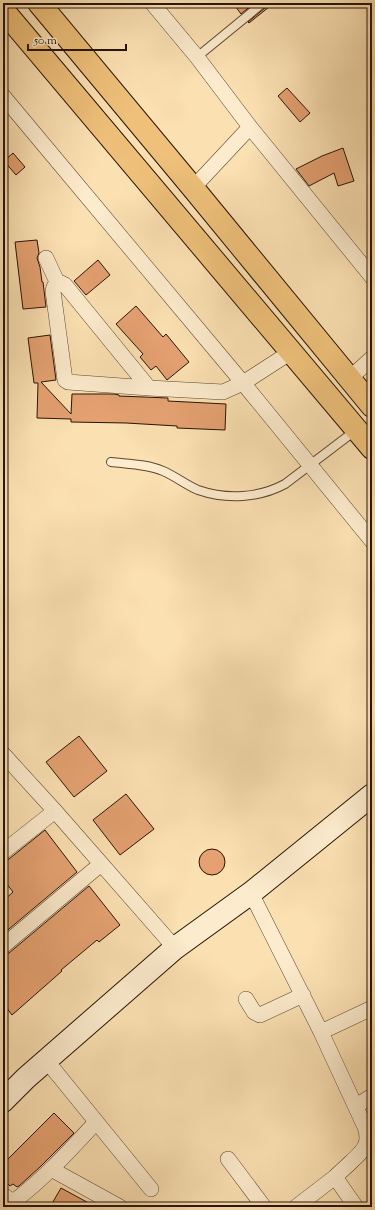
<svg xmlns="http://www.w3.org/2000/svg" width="375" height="1210" viewBox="0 0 375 1210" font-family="'Sorts Mill Goudy',serif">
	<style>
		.building { fill: #e5a171; stroke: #261403 }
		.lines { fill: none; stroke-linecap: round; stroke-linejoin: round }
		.lane-casing { stroke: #5b472f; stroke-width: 10 }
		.street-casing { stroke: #5b472f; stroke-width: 16 }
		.secondary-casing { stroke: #261403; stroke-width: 24 }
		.primary-casing { stroke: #261403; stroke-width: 24 }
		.lane { stroke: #fcebcd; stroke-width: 8 }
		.street { stroke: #fcebcd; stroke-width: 15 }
		.secondary { stroke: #fcebcd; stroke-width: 22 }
		.primary { stroke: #eec079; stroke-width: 22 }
	</style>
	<rect width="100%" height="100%" fill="#fbe0b2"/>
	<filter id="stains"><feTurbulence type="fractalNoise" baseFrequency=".005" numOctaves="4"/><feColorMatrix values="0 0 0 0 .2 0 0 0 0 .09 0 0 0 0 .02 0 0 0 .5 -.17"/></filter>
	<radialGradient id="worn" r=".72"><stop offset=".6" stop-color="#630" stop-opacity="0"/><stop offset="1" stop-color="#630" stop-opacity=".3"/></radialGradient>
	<!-- building -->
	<path class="building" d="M233,3H254L241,14Z
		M268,3H274L249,23L248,22L266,7Z
		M287,88L310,113L300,122L278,96Z
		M343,148L354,181L338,186L334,173L309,186L296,169L322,156Z
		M13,153L25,167L16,175L4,161Z
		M37,240L39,253L37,258L40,267L42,282H43L46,307L23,309L15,242Z
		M98,260L110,275L86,295L74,281Z
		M136,306L163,337L166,334L189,362L167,380L156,366L151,370L140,357L143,354L116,324Z
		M50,335L56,380L41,382L71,414L72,394H114L119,395V396L168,398V401L226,404L225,430L177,428V426L126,423L71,422V419L37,418L38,383H34L28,338Z
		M79,736L107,771L74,797L46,762Z
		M126,794L154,829L120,855L93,820Z
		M45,830L77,872L3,934V901L13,892L3,879V861L9,859Z
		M199 862a13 13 0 1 1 26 0a13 13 0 1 1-26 0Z
		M89,886L120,925L99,942L97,940L61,970L62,971L12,1015L3,1003V955L9,953Z
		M54,1113L74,1133L40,1167L19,1186L17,1187L13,1184L10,1186L3,1179V1164Z
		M61,1188L96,1207H50Z"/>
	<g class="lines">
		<!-- lane casing -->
		<g class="lane-casing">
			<path id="lane" d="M197,57L263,3
				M111,462C128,464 147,464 163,471C175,476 186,485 198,490C227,500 259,498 285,484L356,430"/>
		</g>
		<!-- street casing -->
		<g class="street-casing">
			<path id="street" d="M152,3L197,57L250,127L372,277
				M3,96L243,383L372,541
				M193,188L250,127
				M46,258L58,284
				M349,379L372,358
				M149,388L65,285L61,283L58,284L54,287L53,291L65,380L68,382L149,388L223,392L243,383L291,352
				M3,754L55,811L175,948
				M3,852L55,811
				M251,893L321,1032L365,1127C371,1144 363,1151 351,1162C346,1167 340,1172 335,1177L356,1207
				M3,946L101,864
				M246,999L254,1012L260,1015L303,995
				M321,1032L372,1008
				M46,1060L151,1189
				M356,1106L372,1096
				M228,1159L264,1207
				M51,1169L120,1207
				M3,1195L13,1202C44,1179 70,1150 96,1122
				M296,1207L335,1177"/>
		</g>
		<!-- secondary casing -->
		<g class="secondary-casing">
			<path id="secondary" d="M3,1101L26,1078L175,948L251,893L372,795"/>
		</g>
		<!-- primary casing -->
		<g class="primary-casing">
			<path id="primary" d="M39,3L193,188L372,406
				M3,10L372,448"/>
		</g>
		<!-- lane -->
		<use href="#lane" class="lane"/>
		<!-- street -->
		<use href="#street" class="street"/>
		<!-- secondary -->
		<use href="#secondary" class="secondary"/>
		<!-- primary -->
		<use href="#primary" class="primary"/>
	</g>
	<!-- margin -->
	<rect width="375" height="1210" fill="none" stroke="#fbe0b2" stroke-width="16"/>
	<rect x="4" y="4" width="367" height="1202" fill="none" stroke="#261403" stroke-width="2"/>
	<rect x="8" y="8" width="359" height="1194" fill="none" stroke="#261403"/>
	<!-- scale -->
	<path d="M28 44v6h98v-6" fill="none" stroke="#261403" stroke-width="2"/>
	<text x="34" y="44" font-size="12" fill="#261403" stroke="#fcebcd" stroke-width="3" paint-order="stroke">50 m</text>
	<rect width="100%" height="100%" filter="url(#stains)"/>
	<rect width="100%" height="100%" fill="url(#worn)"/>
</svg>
